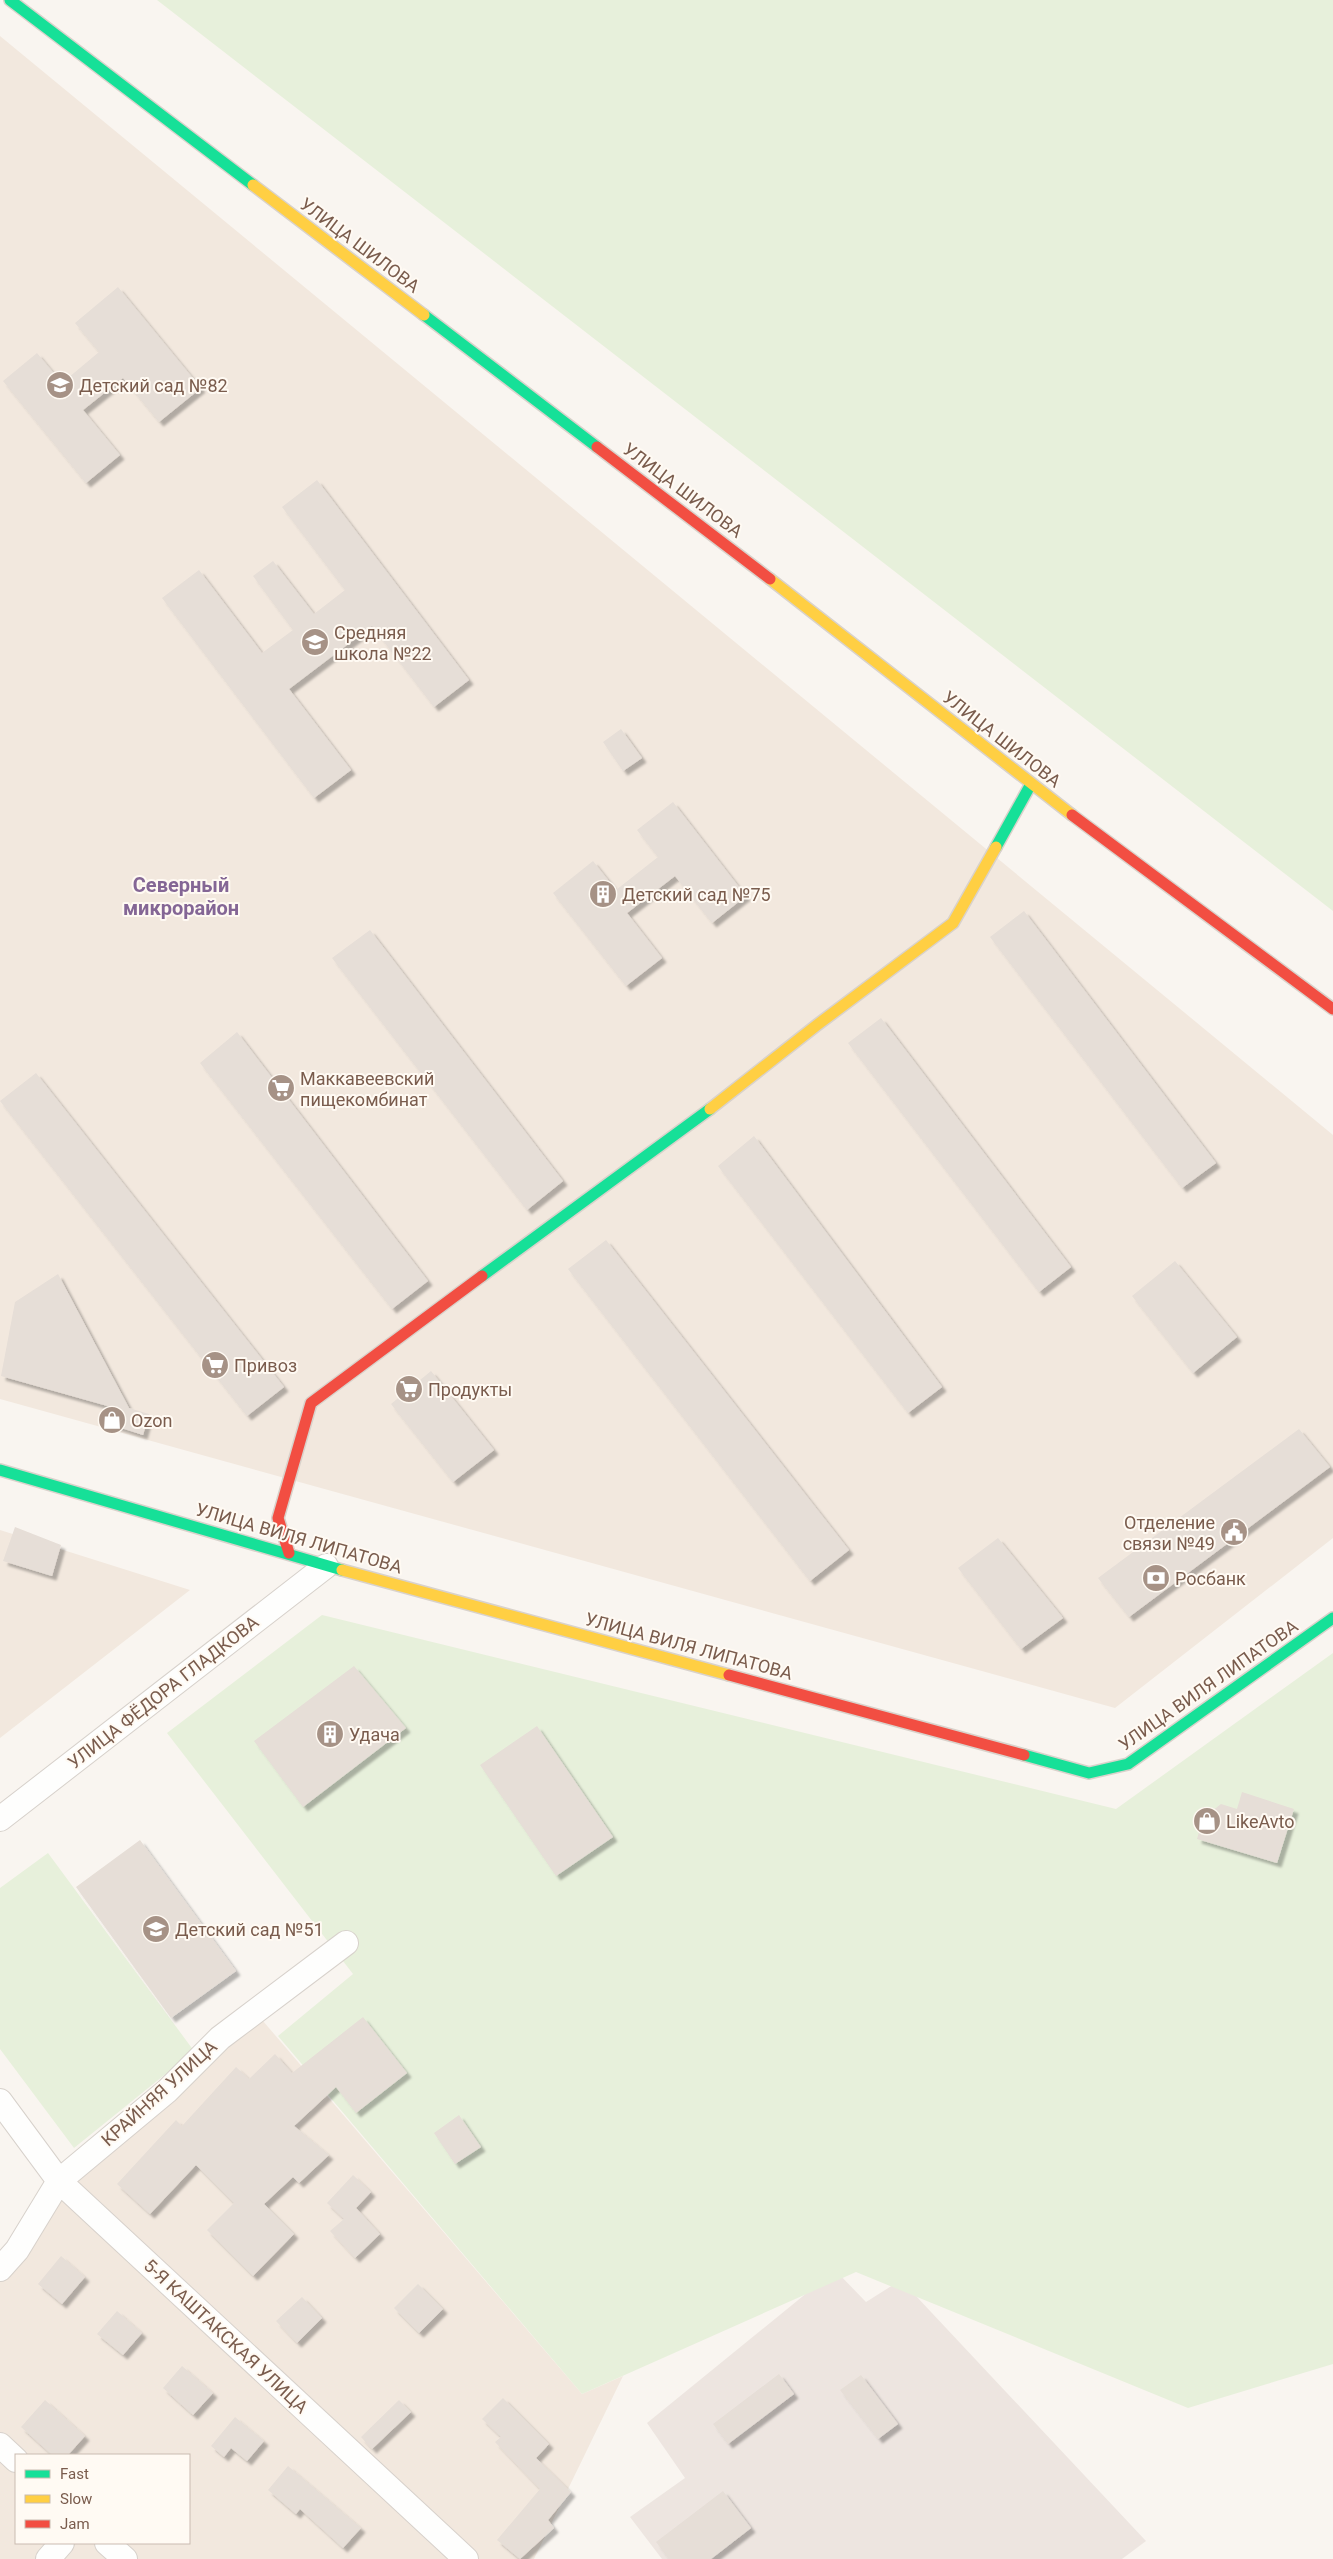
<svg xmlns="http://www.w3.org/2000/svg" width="1333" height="2559" viewBox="0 0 1333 2559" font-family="Roboto,sans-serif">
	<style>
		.residential { fill: #f2e8de; fill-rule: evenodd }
		.industrial { fill: #ede5e0 }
		.green { fill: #e7f0db }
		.building { fill: #e6ded7; filter: url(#shadow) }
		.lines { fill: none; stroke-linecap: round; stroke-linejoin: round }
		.street-casing { stroke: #d7d1cb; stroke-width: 26 }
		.fast-casing { stroke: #d9d2cb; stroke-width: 14 }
		.slow-casing { stroke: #d9d2cb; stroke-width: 14 }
		.jam-casing { stroke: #d9d2cb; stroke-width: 14 }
		.street { stroke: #fefefd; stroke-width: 24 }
		.fast { stroke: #16e098; stroke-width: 11 }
		.slow { stroke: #ffcf43; stroke-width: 11 }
		.jam { stroke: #f24e42; stroke-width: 11 }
		.labels { text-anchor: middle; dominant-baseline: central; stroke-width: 4; stroke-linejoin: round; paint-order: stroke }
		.street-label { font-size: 18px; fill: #7a5c4d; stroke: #fffaf3 }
		.poi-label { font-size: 18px; fill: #7a5c4d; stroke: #fffaf3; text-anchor: start }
		.quarter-label { font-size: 20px; font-weight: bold; fill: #846695; stroke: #fffaf3 }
	</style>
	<defs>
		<filter id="shadow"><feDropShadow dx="4.5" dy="4.5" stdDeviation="1" flood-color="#0004"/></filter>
	</defs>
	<rect width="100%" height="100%" fill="#f9f5f0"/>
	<!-- residential -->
	<path class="residential" d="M0,36L1333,1135V1538L1115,1708L0,1399Z
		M0,1530L190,1590L0,1738Z
		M257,2014L582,2394L623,2376L534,2559H0V2269L59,2181ZM16,2455H189V2543H16Z"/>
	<!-- industrial -->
	<path class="industrial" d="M835,2270L866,2302L901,2280L1146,2541L1122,2559H662L630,2517L685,2478L647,2423Z"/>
	<!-- green -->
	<path class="green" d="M157,0H1333V911Z
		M322,1615L1116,1809L1333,1653V2364L1188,2408L856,2272L582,2394L278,2036L353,1974L167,1733Z
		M48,1853L194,2051L74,2148L0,2049V1888Z"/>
	<!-- building -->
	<path class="building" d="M118,287L201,388L159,422L123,378L83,410L120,455L86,483L3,381L37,353L62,383L99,352L75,323Z
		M317,480L469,680L434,707L372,626L289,689L351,770L314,798L162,598L199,570L262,653L293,630L253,576L273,561L314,614L345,590L282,507Z
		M621,729L642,758L623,771L603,742Z
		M673,802L746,896L712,923L675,876L627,913L662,958L626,986L553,893L593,861L616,890L658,857L637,830Z
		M1024,911L1216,1163L1182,1188L990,937Z
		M370,930L563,1181L527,1210L332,958Z
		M881,1018L1071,1267L1039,1292L848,1043Z
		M237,1032L428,1281L392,1309L200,1063Z
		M36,1073L284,1387L247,1416L0,1101Z
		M754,1136L942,1387L908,1413L718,1166Z
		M606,1240L849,1550L810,1581L568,1269Z
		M1175,1261L1237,1337L1193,1373L1132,1296Z
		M58,1274L129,1408L149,1414L143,1435L106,1423L111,1407L1,1376L15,1302Z
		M431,1371L494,1450L453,1482L391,1404Z
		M1299,1429L1330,1467L1129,1617L1098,1578Z
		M15,1527L61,1545L52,1576L3,1561Z
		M998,1538L1063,1618L1021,1649L958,1568Z
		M354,1666L406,1728L303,1807L254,1741Z
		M537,1726L613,1837L556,1876L480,1765Z
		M1242,1792L1294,1809L1277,1863L1197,1839L1203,1818L1221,1804L1237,1809Z
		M140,1840L236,1971L171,2018L76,1887Z
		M363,2017L407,2073L356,2113L336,2087L294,2126L329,2155L299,2183L293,2177L264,2204L294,2234L253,2276L207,2230L234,2203L196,2165L150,2214L117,2184L176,2120L182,2126L236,2067L249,2079L275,2054L292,2073Z
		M459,2115L481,2147L455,2164L434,2133Z
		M353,2175L371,2192L356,2208L380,2234L355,2258L330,2231L344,2219L327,2203Z
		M61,2256L85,2277L62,2304L38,2284Z
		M418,2284L443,2309L419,2333L394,2308Z
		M302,2297L322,2318L297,2343L276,2321Z
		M117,2311L142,2333L123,2355L97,2334Z
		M182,2366L213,2393L193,2415L163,2388Z
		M779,2374L794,2394L728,2444L713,2424Z
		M861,2375L898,2424L878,2439L840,2390Z
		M503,2398L549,2444L536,2458L571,2492L548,2520L554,2528L520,2559L497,2540L540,2489L495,2442L501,2437L482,2419Z
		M45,2400L85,2436L68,2455H52L21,2427Z
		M399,2400L411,2412L372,2449L361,2437Z
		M235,2417L264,2441L247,2461L231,2448L224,2457L211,2446Z
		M288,2466L361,2528L343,2548L300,2509L296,2514L268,2490Z
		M723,2491L751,2528L711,2559H669L656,2542Z"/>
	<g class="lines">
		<!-- street casing -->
		<g class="street-casing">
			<path id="street" d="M0,1819L326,1566
				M0,2101L59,2181L466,2559
				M0,2269L17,2250L59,2181L167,2091L220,2038L346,1943
				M0,2445L16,2460
				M107,2543L125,2559
				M48,2559L62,2543"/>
		</g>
		<!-- fast casing -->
		<g class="fast-casing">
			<path id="fast" d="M10,0L253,185
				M424,315L597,447
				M996,847L1031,784
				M482,1276L710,1109
				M0,1470L342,1570
				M1024,1755L1089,1773L1128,1764L1333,1618"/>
		</g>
		<!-- slow casing -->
		<g class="slow-casing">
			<path id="slow" d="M253,185L424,315
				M770,579L1072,815
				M710,1109L817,1025L953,923L996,847
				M342,1570L729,1675"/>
		</g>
		<!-- jam casing -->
		<g class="jam-casing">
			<path id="jam" d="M597,447L770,579
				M1072,815L1333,1009
				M289,1553L278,1518L311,1403L482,1276
				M729,1675L1024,1755"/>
		</g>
		<!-- street -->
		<use href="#street" class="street"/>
		<!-- fast -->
		<use href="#fast" class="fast"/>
		<!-- slow -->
		<use href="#slow" class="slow"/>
		<!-- jam -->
		<use href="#jam" class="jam"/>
	</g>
	<!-- icons -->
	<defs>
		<g id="school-disc" transform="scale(1.4375)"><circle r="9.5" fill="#a69286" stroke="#fffaf3"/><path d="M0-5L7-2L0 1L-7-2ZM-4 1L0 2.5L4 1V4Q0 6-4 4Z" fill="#fff"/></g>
		<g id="building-disc" transform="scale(1.4375)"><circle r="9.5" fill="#a69286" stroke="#fffaf3"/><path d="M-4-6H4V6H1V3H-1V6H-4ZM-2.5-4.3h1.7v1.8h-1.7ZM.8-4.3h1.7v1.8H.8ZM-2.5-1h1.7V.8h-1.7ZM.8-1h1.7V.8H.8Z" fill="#fff"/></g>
		<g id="supermarket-disc" transform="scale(1.4375)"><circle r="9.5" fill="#a69286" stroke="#fffaf3"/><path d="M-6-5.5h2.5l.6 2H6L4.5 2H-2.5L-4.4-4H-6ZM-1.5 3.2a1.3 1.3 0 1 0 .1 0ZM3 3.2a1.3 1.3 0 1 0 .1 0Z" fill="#fff"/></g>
		<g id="shop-disc" transform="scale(1.4375)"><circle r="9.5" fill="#a69286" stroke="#fffaf3"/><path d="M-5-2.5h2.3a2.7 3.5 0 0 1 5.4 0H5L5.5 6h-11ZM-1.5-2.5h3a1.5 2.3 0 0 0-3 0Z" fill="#fff"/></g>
		<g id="civic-disc" transform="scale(1.4375)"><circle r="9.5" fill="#a69286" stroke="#fffaf3"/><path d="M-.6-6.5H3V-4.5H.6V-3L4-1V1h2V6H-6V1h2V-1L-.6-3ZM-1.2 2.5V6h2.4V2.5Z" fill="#fff"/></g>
		<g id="bank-disc" transform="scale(1.4375)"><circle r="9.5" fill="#a69286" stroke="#fffaf3"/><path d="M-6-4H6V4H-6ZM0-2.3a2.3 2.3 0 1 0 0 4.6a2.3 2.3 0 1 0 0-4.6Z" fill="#fff"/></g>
	</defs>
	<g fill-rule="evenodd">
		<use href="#school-disc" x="60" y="385"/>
		<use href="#school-disc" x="315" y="642"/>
		<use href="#building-disc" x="603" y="894"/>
		<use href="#supermarket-disc" x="281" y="1088"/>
		<use href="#supermarket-disc" x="215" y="1365"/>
		<use href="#supermarket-disc" x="409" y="1389"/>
		<use href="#shop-disc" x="112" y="1420"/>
		<use href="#civic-disc" x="1234" y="1532"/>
		<use href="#bank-disc" x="1156" y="1578"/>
		<use href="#building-disc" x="330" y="1734"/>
		<use href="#shop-disc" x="1207" y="1821"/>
		<use href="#school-disc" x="156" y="1929"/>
	</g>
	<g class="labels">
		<!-- street labels -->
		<g class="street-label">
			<text transform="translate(360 245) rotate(37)">УЛИЦА ШИЛОВА</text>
			<text transform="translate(683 490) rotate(37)">УЛИЦА ШИЛОВА</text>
			<text transform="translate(1002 739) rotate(38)">УЛИЦА ШИЛОВА</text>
			<text transform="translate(299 1538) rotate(16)">УЛИЦА ВИЛЯ ЛИПАТОВА</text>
			<text transform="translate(689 1646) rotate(15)">УЛИЦА ВИЛЯ ЛИПАТОВА</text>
			<text transform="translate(1208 1685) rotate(-35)">УЛИЦА ВИЛЯ ЛИПАТОВА</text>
			<text transform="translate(163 1692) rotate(-38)">УЛИЦА ФЁДОРА ГЛАДКОВА</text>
			<text transform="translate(159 2093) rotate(-42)">КРАЙНЯЯ УЛИЦА</text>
			<text transform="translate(226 2336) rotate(43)">5-Я КАШТАКСКАЯ УЛИЦА</text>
		</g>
		<!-- poi labels -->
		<g class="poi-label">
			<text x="79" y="385">Детский сад №82</text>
			<text x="334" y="632">Средняя<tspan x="334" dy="21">школа №22</tspan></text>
			<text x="622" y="894">Детский сад №75</text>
			<text x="300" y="1078">Маккавеевский<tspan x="300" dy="21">пищекомбинат</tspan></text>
			<text x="234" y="1365">Привоз</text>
			<text x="428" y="1389">Продукты</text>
			<text x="131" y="1420">Ozon</text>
			<text x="1215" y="1522" text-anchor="end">Отделение<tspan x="1215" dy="21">связи №49</tspan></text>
			<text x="1175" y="1578">Росбанк</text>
			<text x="349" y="1734">Удача</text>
			<text x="1226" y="1821">LikeAvto</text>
			<text x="175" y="1929">Детский сад №51</text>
		</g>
		<!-- quarter labels -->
		<g class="quarter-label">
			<text x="181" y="885">Северный<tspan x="181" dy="23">микрорайон</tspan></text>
		</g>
	</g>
	<!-- legend -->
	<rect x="15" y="2454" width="175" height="90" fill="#fffaf3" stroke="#cabbb1"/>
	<rect x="25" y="2470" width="25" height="8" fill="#16e098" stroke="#cabbb1"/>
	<text x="60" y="2479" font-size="15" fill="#7a5c4d">Fast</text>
	<rect x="25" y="2495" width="25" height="8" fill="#ffcf43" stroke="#cabbb1"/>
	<text x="60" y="2504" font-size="15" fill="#7a5c4d">Slow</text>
	<rect x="25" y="2520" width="25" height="8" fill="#f24e42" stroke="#cabbb1"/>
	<text x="60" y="2529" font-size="15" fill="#7a5c4d">Jam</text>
</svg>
